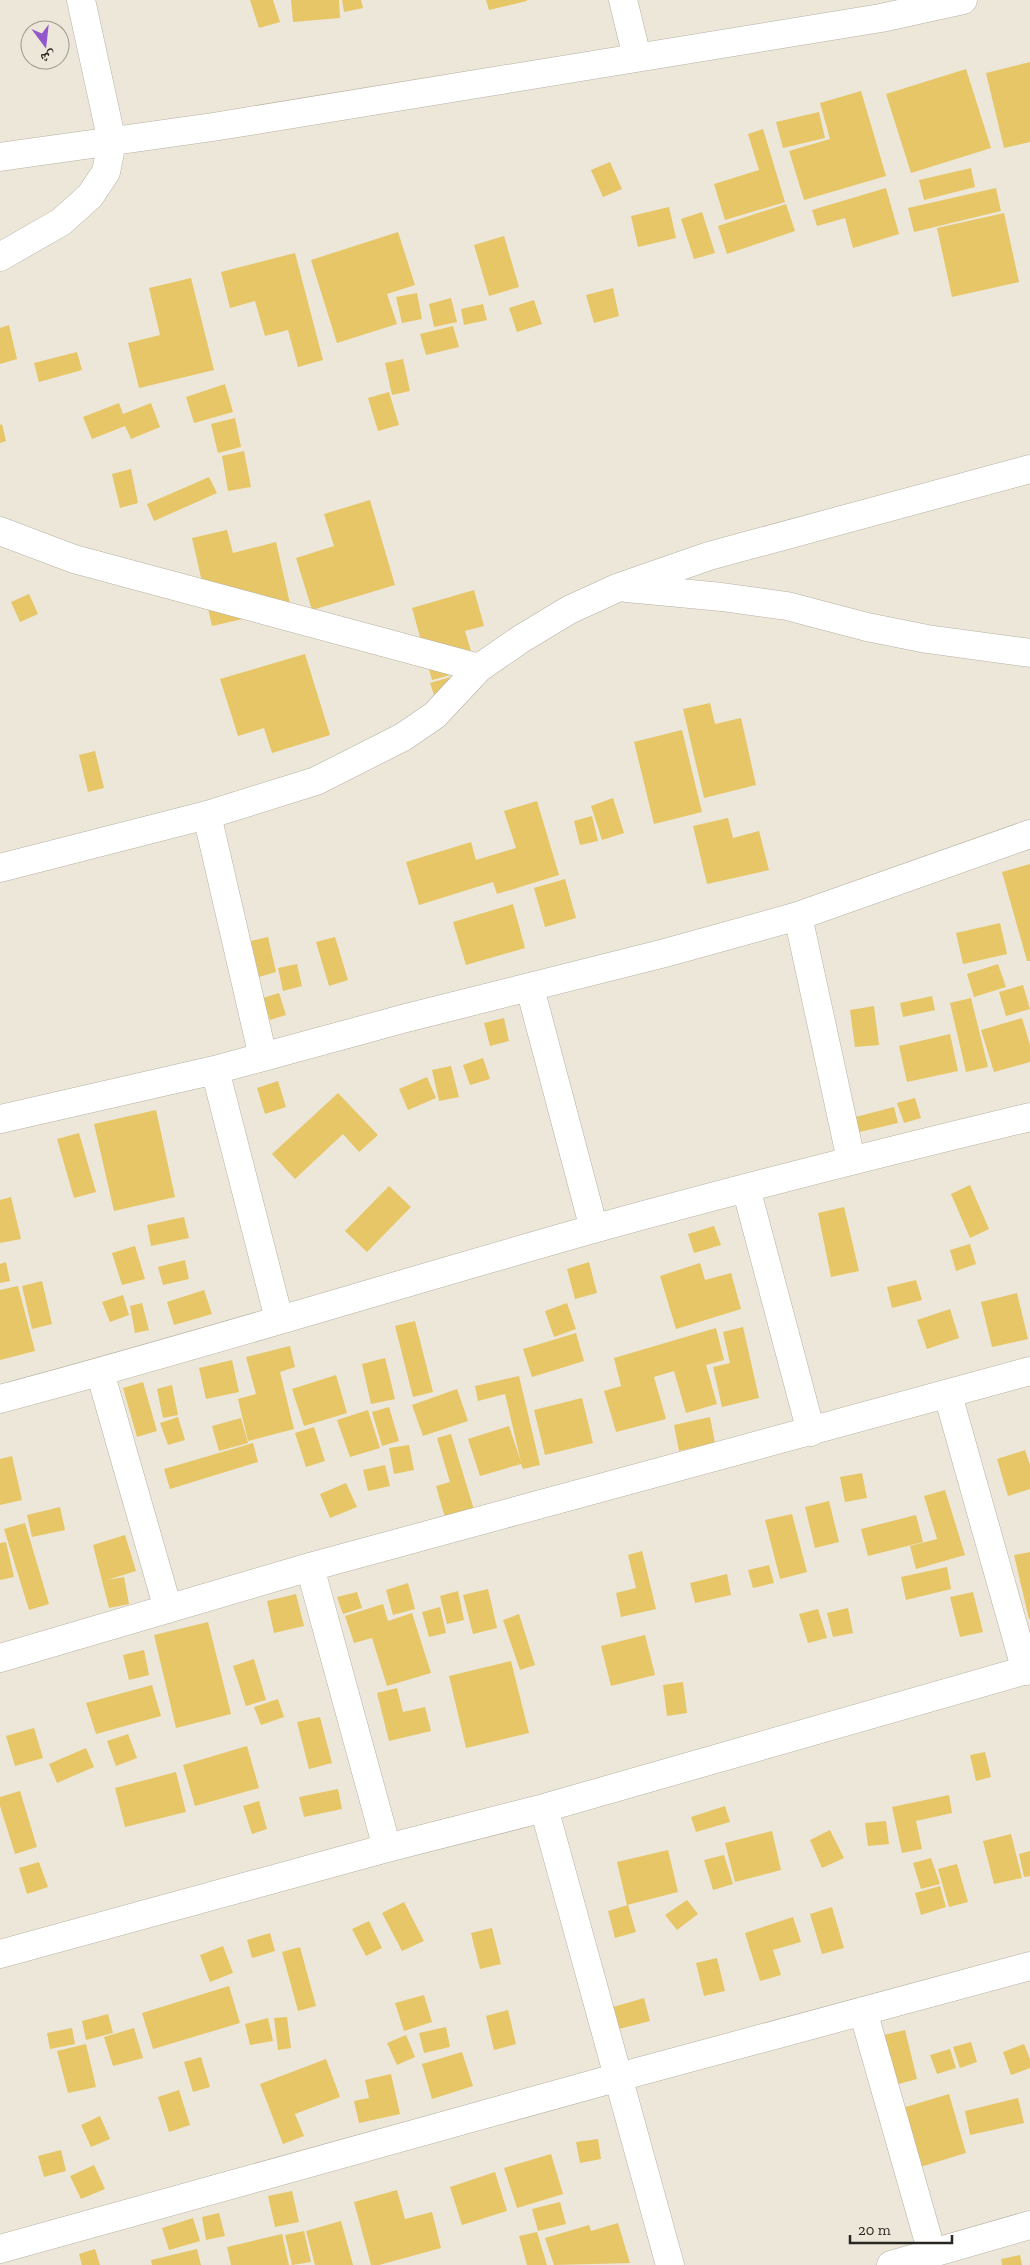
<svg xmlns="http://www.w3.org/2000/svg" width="1030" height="2265" viewBox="0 0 1030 2265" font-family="'Zilla Slab','Noto Naskh Arabic',serif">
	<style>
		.building { fill: #e7c667 }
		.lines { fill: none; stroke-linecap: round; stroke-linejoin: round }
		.minor-casing { stroke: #b6b1a3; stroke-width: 29 }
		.minor { stroke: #fff; stroke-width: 28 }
	</style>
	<rect width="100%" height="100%" fill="#ece7d8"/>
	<!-- building -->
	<path class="building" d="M250,0H273L280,22L259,28Z
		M291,0H339L340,18L293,22Z
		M342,0H361L363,8L344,12Z
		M486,0H527V1L489,10Z
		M1030,62V142L1004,148L986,73Z
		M966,69L991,148L911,173L886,94Z
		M861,91L886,176L804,200L789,151L830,139L820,103Z
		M819,112L825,138L783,148L776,122Z
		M763,129L785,202L725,220L714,184L759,170L748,134Z
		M610,162L622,189L603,197L591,170Z
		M971,168L975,187L924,200L919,180Z
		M886,188L899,234L853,248L845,218L817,226L812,210Z
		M996,188L1001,211L914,232L908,208Z
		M786,204L795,231L727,254L718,226Z
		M669,207L676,238L638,247L631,216Z
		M702,212L715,253L694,259L681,219Z
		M1004,213L1019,282L952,297L937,228Z
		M398,232L415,285L387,294L397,324L337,343L311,260Z
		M504,236L519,287L489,296L474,245Z
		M295,253L323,360L298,367L288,330L265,336L255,301L230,308L221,272Z
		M191,278L214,370L139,388L128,343L160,335L149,288Z
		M613,288L619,316L594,323L586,295Z
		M417,293L422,319L402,323L396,297Z
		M451,298L457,322L434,327L429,304Z
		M534,300L542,324L517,332L509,308Z
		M483,304L487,320L464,325L461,309Z
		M9,325L17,359L0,364V328Z
		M453,326L459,347L426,355L420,334Z
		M77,352L82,370L39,382L34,363Z
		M403,359L410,391L392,395L385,363Z
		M225,384L233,412L194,423L186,397Z
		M389,392L399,425L378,431L368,398Z
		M119,403L123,414L151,403L160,427L131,439L125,426L92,439L83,417Z
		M235,418L241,447L218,453L211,424Z
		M2,424L6,441L0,443V425Z
		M244,451L251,487L228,491L222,456Z
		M131,469L138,503L120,508L112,474Z
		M209,477L217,493L154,521L147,504Z
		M370,500L395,585L312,610L296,558L334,546L324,514Z
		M227,530L233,553L276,542L291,608L212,626L192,538Z
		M474,590L484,626L465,631L476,668L432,680L412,608Z
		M29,594L38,614L20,622L11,602Z
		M305,654L330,735L272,753L264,728L238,736L220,679Z
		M468,672L436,701L430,683Z
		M710,703L715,724L741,718L756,785L704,798L683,709Z
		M682,730L702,812L654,824L634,742Z
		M95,751L104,788L88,792L79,755Z
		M613,798L624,833L602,840L591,806Z
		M537,801L559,875L497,894L493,882L419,905L406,862L471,842L476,860L516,848L504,811Z
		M592,816L598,841L580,845L574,821Z
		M728,818L733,838L759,831L769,870L707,884L693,826Z
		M1030,864V961H1027L1002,872Z
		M565,879L576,918L545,927L534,888Z
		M513,904L525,948L466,965L453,922Z
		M1000,923L1007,954L963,964L956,933Z
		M268,937L276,972L259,977L251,941Z
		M335,937L348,980L329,986L316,942Z
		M297,964L302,986L283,991L278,968Z
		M998,964L1006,987L974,997L967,974Z
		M1023,985L1030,1009L1006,1016L999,992Z
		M279,993L286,1015L270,1020L263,998Z
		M932,996L935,1010L903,1017L900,1003Z
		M971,998L988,1067L966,1072L950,1003Z
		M874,1006L879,1045L855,1047L850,1010Z
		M504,1018L509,1041L490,1046L484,1023Z
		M1022,1018L1030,1045V1062L994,1072L981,1030Z
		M950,1034L958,1071L907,1082L899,1046Z
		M483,1058L490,1079L470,1085L463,1065Z
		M451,1066L459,1097L439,1101L432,1070Z
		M427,1077L436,1098L408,1110L399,1089Z
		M278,1081L286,1107L265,1114L257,1088Z
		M338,1093L378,1135L359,1152L343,1134L295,1179L272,1154Z
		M915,1098L921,1118L904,1123L897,1103Z
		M894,1107L898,1123L847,1135L844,1120Z
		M156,1110L175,1197L114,1211L94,1124Z
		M79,1133L96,1192L74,1198L57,1139Z
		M970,1185L989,1229L970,1238L951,1194Z
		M389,1186L411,1207L367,1252L345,1231Z
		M11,1197L21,1239L0,1243V1200Z
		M844,1207L859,1271L831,1277L818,1213Z
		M184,1217L189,1238L151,1246L147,1225Z
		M714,1226L721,1245L694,1253L688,1234Z
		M970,1244L976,1264L956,1271L950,1250Z
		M135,1246L145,1279L122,1285L112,1253Z
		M185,1260L189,1279L163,1285L158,1267Z
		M6,1262L10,1281L0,1283V1264Z
		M589,1262L597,1293L575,1299L567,1269Z
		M700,1263L705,1280L731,1273L741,1309L676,1329L660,1276Z
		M916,1280L922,1300L892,1308L887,1287Z
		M42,1281L52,1324L32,1329L22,1286Z
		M18,1286L35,1351L0,1360V1290Z
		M204,1290L212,1314L174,1325L167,1302Z
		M1017,1293L1028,1339L992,1347L981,1302Z
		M123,1295L129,1315L110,1322L102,1302Z
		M142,1303L149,1330L135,1333L130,1306Z
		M567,1303L576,1329L554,1337L545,1311Z
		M950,1309L959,1338L927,1349L917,1320Z
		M415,1321L433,1392L413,1397L395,1326Z
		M743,1327L759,1398L722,1407L713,1367L730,1363L723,1332Z
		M716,1328L724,1360L706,1365L717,1404L686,1413L674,1371L654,1377L666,1419L616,1432L604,1391L621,1386L614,1358Z
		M576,1333L584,1361L532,1377L523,1349Z
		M290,1346L295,1367L280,1372L294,1429L248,1441L238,1399L256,1394L246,1357Z
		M385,1358L395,1399L371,1404L362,1364Z
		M232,1360L239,1392L206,1399L199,1368Z
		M336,1375L347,1413L304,1426L292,1389Z
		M519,1376L540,1465L523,1469L521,1464L480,1476L468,1439L509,1426L521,1462L505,1394L478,1401L475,1386Z
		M143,1382L157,1431L137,1437L123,1388Z
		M172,1385L178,1415L163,1418L157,1389Z
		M457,1389L468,1421L423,1436L412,1405Z
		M582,1398L593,1443L545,1455L534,1410Z
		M389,1407L399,1441L382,1446L372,1412Z
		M368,1410L380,1448L350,1457L337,1420Z
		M178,1417L185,1440L168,1445L160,1423Z
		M710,1417L715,1443L679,1451L674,1425Z
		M241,1418L248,1443L219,1451L212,1426Z
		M314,1427L325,1461L306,1467L295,1433Z
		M451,1434L475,1513L446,1521L436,1486L450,1482L437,1438Z
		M253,1443L258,1462L170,1489L164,1469Z
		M409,1445L414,1470L394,1474L389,1448Z
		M1025,1450L1030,1465V1489L1008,1496L997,1459Z
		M12,1456L22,1500L0,1505V1459Z
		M385,1465L390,1486L368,1491L363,1470Z
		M862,1473L867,1498L845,1502L840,1477Z
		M346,1483L357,1507L330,1518L320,1494Z
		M945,1490L965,1555L916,1569L910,1546L937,1539L924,1496Z
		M829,1501L839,1542L815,1548L805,1507Z
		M60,1507L65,1530L32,1537L27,1515Z
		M792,1514L807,1572L780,1579L765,1520Z
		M916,1515L923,1542L868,1556L861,1529Z
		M25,1523L49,1604L29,1610L4,1529Z
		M125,1535L136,1571L107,1580L124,1577L129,1604L109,1608L93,1545Z
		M6,1542L14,1577L0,1580V1543Z
		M642,1551L656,1609L621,1617L616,1593L636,1588L628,1555Z
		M1030,1552V1619H1029L1014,1555Z
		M769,1565L774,1583L753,1588L748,1570Z
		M947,1567L951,1589L906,1600L901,1577Z
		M727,1574L731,1595L695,1603L690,1583Z
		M408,1583L415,1609L393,1615L386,1590Z
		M488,1589L497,1628L473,1634L463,1595Z
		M458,1591L464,1620L447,1624L440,1596Z
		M357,1592L362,1608L343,1614L337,1597Z
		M973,1592L983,1632L960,1637L950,1597Z
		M296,1594L304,1626L274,1633L267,1601Z
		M383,1604L388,1621L412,1613L431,1673L387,1686L372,1638L354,1643L345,1616Z
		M440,1607L446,1633L429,1637L422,1612Z
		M848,1608L853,1633L833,1637L827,1613Z
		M818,1609L827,1638L808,1643L799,1614Z
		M519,1614L535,1665L520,1670L503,1620Z
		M208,1622L231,1714L176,1728L154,1635Z
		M645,1635L655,1675L611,1686L601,1646Z
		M144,1650L149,1675L129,1680L123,1655Z
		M254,1659L266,1700L246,1706L233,1666Z
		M511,1661L529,1733L466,1748L449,1676Z
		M683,1682L687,1713L667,1716L663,1685Z
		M152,1685L161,1716L96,1734L86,1703Z
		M397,1688L403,1712L425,1707L431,1731L389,1741L377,1693Z
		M278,1699L284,1717L261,1725L254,1707Z
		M320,1717L332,1763L309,1769L297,1722Z
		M34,1728L43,1758L15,1766L6,1736Z
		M128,1734L137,1758L116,1766L107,1741Z
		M247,1746L259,1788L195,1806L183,1765Z
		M86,1748L94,1767L57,1783L49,1764Z
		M985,1752L991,1777L976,1781L970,1755Z
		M176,1772L186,1812L125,1827L115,1788Z
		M338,1789L342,1809L304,1817L299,1797Z
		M20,1791L37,1847L15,1854L0,1806V1797Z
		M949,1795L952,1813L916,1821L922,1849L902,1853L892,1807Z
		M259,1801L267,1829L252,1834L243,1806Z
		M725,1806L730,1822L696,1832L691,1817Z
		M886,1821L889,1844L868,1846L865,1823Z
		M830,1830L844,1858L822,1868L810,1840Z
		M772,1831L781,1870L735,1882L725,1843Z
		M1011,1834L1022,1878L994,1884L983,1841Z
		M668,1850L678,1892L627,1905L617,1862Z
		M1030,1851V1876L1024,1877L1019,1854Z
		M724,1855L733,1884L713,1890L704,1860Z
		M931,1858L940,1884L921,1889L913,1863Z
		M39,1862L48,1887L27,1894L19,1868Z
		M957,1864L968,1902L949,1907L938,1869Z
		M940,1886L946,1907L921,1915L915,1893Z
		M687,1900L698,1914L677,1930L665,1915Z
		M404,1902L424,1941L402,1951L382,1913Z
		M628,1905L636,1932L615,1938L608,1911Z
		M832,1907L844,1948L822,1954L810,1914Z
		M793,1917L801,1942L773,1950L781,1975L760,1981L745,1933Z
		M369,1921L382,1948L366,1956L352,1929Z
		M492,1928L501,1964L480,1969L471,1933Z
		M270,1933L275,1951L252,1958L247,1940Z
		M223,1946L233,1973L210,1982L200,1955Z
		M300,1947L316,2006L298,2011L282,1952Z
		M717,1958L725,1991L704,1996L696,1963Z
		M229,1986L240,2023L153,2049L142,2013Z
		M424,1995L432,2022L404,2031L395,2003Z
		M644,1998L650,2021L619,2029L613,2007Z
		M508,2010L516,2044L494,2050L486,2016Z
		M108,2014L113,2033L86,2040L82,2021Z
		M287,2017L291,2048L278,2050L274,2018Z
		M268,2018L273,2041L250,2045L245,2024Z
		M446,2027L450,2047L424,2053L419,2033Z
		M72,2028L75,2044L50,2049L47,2033Z
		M134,2028L143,2058L113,2066L104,2037Z
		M905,2030L917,2079L895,2085L884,2035Z
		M406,2035L415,2057L397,2065L387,2043Z
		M971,2042L977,2062L960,2068L953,2047Z
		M86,2044L96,2087L68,2093L57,2051Z
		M1024,2044L1030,2059V2068L1011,2075L1003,2052Z
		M950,2049L956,2068L937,2074L930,2055Z
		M462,2052L473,2086L432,2099L422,2064Z
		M201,2057L210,2087L193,2092L184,2062Z
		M326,2059L340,2097L295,2114L304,2136L283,2144L260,2084Z
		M391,2074L400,2114L359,2123L354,2101L369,2098L365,2080Z
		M179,2090L190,2125L169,2132L158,2097Z
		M949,2094L966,2153L920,2167L902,2108Z
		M1018,2098L1024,2123L970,2135L965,2111Z
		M100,2116L110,2139L91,2147L81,2125Z
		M598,2139L601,2159L580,2163L576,2142Z
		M61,2150L66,2171L44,2177L38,2156Z
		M551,2154L563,2194L517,2208L504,2168Z
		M94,2165L105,2189L81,2199L70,2176Z
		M495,2172L507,2211L462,2225L450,2187Z
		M397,2190L405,2219L432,2212L441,2248L379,2265H371L354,2202Z
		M292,2191L299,2222L275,2227L268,2196Z
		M560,2202L566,2224L538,2231L532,2209Z
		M219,2213L225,2236L206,2240L202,2217Z
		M193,2218L200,2241L169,2250L162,2228Z
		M341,2221L353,2265H315L306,2231Z
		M618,2223L630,2263L554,2265L545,2238L589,2225L591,2231Z
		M304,2231L311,2262L292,2265L285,2235Z
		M537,2232L547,2265H527L519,2236Z
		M282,2234L289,2265H231L227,2247Z
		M95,2249L100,2265H82L79,2254Z
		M197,2249L201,2265H152L151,2260Z
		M1020,2255L1022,2265H1002L1001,2259Z"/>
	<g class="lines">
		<!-- minor casing -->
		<g class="minor-casing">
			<path id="minor" d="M623,0L637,57
				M0,157L213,127L881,18L963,0
				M0,257L61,222L90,196L106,172L112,142L81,0
				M0,531L74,559L479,668
				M627,588L722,597L787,606L867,627L927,639L1030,653
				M207,815L263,1057
				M0,868L207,815L316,781L403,737L435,715L479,668L521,639L569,610L617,588L709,556L1030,469
				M798,916L851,1160
				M530,988L594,1229
				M215,1070L279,1319
				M0,1119L215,1070L406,1018L665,953L798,916L1030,834
				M746,1188L811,1432
				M100,1372L168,1609
				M948,1395L1026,1671
				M0,1399C199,1346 395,1285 593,1229C738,1189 884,1152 1030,1117
				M310,1567L387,1848
				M0,1658L310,1567L1030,1371
				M544,1808L670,2265
				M0,1954L387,1848L544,1808L1030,1669
				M863,2011L932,2253
				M0,2249L619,2077L1030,1966
				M891,2265L1030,2225"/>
		</g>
		<!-- minor -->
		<use href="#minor" class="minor"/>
	</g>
	<!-- north arrow -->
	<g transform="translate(45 45) rotate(165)"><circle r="24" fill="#ece7d8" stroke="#9e9a8f"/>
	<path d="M0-4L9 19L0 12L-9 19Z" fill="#9257cd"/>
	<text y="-8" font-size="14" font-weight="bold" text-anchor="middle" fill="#292721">ش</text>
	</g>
	<!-- scale -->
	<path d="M850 2235v8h102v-8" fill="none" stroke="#292721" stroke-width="2.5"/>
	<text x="858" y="2235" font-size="15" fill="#292721" stroke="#ece7d8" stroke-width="4" paint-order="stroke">20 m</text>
</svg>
